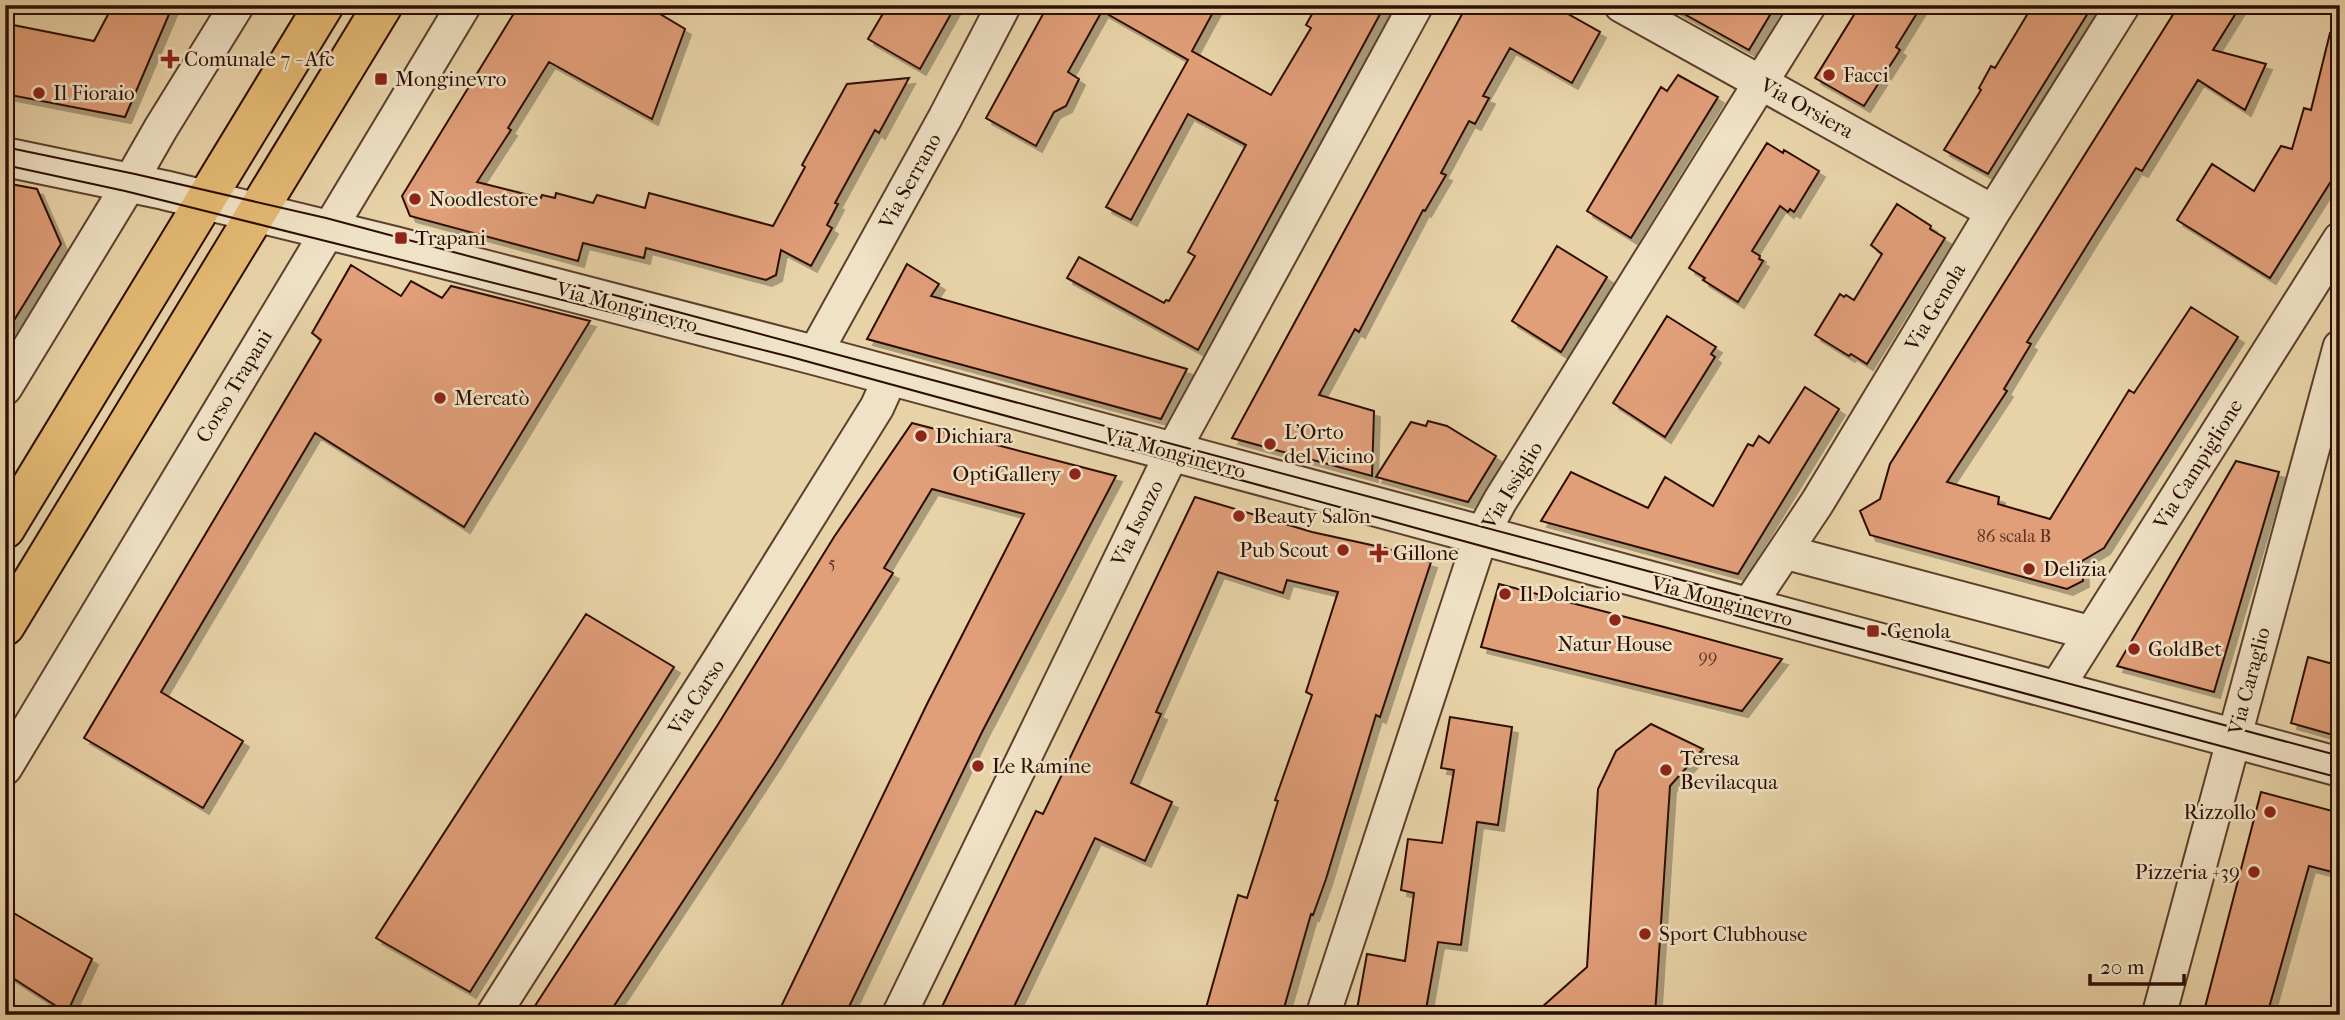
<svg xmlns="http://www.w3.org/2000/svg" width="2345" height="1020" viewBox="0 0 2345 1020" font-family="'IM FELL French Canon',serif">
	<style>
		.building { fill: #e09e79; stroke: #2d0e03; stroke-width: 2; filter: url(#shadow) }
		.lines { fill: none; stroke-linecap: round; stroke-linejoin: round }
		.minor-casing { stroke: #5c3f2c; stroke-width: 37 }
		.tertiary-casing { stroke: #5c3f2c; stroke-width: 42 }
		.primary-casing { stroke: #2d0e03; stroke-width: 42 }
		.minor { stroke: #f0e2c6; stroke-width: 33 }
		.tertiary { stroke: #f0e2c6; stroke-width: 38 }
		.primary { stroke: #e4ba74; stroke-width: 38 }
		.tram { stroke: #2d0e03; stroke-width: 2 }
		.poi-dot { fill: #8f2418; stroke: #f0e2c6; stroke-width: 2.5 }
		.labels { text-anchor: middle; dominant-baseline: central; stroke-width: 5; stroke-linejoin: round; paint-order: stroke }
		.number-label { font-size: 18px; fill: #5a3220 }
		.poi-label { font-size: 21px; fill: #2d0e03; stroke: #f0e2c6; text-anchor: start }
		.street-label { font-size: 21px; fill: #2d0e03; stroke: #f0e2c6 }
	</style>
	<defs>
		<filter id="shadow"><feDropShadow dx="6" dy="6" stdDeviation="0" flood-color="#0004"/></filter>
	</defs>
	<rect width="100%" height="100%" fill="#e8d3a8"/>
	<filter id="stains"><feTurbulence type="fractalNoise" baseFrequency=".00286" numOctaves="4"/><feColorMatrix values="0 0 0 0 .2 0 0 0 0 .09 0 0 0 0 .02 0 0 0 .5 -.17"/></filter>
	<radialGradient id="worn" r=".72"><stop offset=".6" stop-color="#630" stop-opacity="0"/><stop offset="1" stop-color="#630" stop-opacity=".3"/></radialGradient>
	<!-- building -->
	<path class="building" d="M113,5H173L125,117L5,94V67L13,25L94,41Z
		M519,5H645L685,29L652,119L549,62L508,128L511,130L477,182L541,198L542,195L555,198L556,193L593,203L597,195L645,208L649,193L773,226L805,167L802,165L847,84L909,78L879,133L875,130L835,203L838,204L827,225L832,228L811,266L781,250L776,275L766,280L646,248L644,258L583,243L578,261L410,216L402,196Z
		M888,5H956L920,69L868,39Z
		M1048,5H1217L1192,51L1271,95L1311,28L1306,25L1317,5H1385L1198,350L1067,278L1079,257L1164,303L1166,300L1169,301L1195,256L1188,252L1246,145L1188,114L1131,220L1106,207L1188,60L1102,11L1068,72L1079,79L1066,106L1054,112L1036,146L986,118Z
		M1467,5H1552L1600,32L1572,83L1510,48L1483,96L1489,98L1475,124L1469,121L1441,173L1446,175L1425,211L1423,210L1359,332L1355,329L1319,395L1374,411L1372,476L1232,438Z
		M1668,5H1776L1749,50Z
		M1860,5H1922L1896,47L1900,50L1864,106L1815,78Z
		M2033,5H2093L1988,174L1944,150L1981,90L1979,88L1991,66L1995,68Z
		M2179,5H2241L2213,50L2266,64L2245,110L2198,80L2142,171L2136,168L2096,231L2027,342L2031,344L2004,389L2007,391L1947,482L1999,497L1998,504L2050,519L2129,390L2134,393L2191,307L2238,337L2104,548L2082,561L2083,581L2067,589L1870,535L1860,511L1880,499L1890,464Z
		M2330,33L2340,34V167L2270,278L2177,220L2212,164L2254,191L2281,146L2292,149L2304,108L2311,110Z
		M1678,75L1718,97L1631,238L1587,211L1661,87L1667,91Z
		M1767,143L1783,153L1784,150L1819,171L1794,212L1790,209L1788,212L1780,206L1752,251L1760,256L1759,259L1763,261L1738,302L1703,280L1705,278L1689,268Z
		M5,183L37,189L61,244L5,335Z
		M1897,204L1931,226L1930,229L1945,238L1867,364L1851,354L1849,356L1815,335L1840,294L1844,297L1846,295L1854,300L1882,254L1871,245Z
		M1557,246L1607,277L1561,352L1512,321Z
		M907,264L939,284L931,296L1187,369L1161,419L867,339Z
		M351,265L401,296L411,281L442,298L451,286L590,321L464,527L315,433L161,692L243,741L203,808L84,738L321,340L312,333Z
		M1667,316L1716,347L1711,354L1715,357L1665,437L1613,403Z
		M1805,387L1839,409L1738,574L1541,521L1571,472L1648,508L1665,477L1713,506L1748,444L1753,446L1759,436L1769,443Z
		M1428,421L1447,426L1496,456L1468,502L1376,477L1411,422L1426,426Z
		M912,423L1116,476L982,732L845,1015H777L927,704L1024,514L932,489L884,568L893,573L774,763L608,1015H529L717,726L834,537Z
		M2236,461L2279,472L2214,692L2117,666Z
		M1195,497L1312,532L1385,548L1431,562L1380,717L1376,715L1326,879L1313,915L1311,914L1282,1015H1204L1238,895L1247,898L1278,801L1275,800L1312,695L1306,692L1338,592L1287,580L1283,593L1218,572L1156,712L1161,714L1131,783L1172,802L1145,861L1095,838L1010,1015H938L1036,811L1043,814Z
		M1499,584L1664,627L1782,659L1742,711L1481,647Z
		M586,614L674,667L470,992L376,938Z
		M2308,657L2340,666V737L2291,723Z
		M1450,717L1512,727L1498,825L1477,822L1461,945L1438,942L1425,1015H1356L1367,954L1405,961L1414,893L1401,890L1408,839L1442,843L1454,770L1441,768Z
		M1651,724L1703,749L1670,786L1655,1015H1533L1587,967L1598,789L1616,751Z
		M2261,792L2340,813V874L2309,866L2267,1015H2203Z
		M5,908L92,959L67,1013L5,973Z"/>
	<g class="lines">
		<!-- minor casing -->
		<g class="minor-casing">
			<path id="minor" d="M1621,5L1993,212
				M814,355L945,118L1004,5
				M5,388L125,191L161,128L237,5
				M1785,552L2091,633
				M1747,608L1817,503L1993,212L2123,5
				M2056,689L2340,239
				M5,768L464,5
				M493,1015L720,659L877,407L891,376
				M899,1015L1176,445L1416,5
				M1323,1015L1481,536L1500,501L1809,5
				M2159,1015L2340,347"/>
		</g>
		<!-- tertiary casing -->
		<g class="tertiary-casing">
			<path id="tertiary" d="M5,157L164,190L394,246L814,355L2340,767"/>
		</g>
		<!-- primary casing -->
		<g class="primary-casing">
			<path id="primary" d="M5,529L324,5
				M5,626L383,5"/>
		</g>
		<!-- minor -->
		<use href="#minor" class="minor"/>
		<!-- tertiary -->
		<use href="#tertiary" class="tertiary"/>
		<!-- primary -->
		<use href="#primary" class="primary"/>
		<!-- tram -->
		<path class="tram" d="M5,147L135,174L326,218L2340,756
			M5,165L125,191L791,357L1807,635L2340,778"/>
	</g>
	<!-- markers -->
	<g class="poi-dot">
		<path d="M166.5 48.5h7v7h7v7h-7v7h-7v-7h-7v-7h7z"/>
		<circle cx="1829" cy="75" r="7"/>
		<rect x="374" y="72" width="14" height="14" rx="3.5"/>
		<circle cx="39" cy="93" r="7"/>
		<circle cx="415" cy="199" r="7"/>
		<rect x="394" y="231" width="14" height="14" rx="3.5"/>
		<circle cx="440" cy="398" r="7"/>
		<circle cx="921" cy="436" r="7"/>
		<circle cx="1270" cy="444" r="7"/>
		<circle cx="1075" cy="474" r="7"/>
		<circle cx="1239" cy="516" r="7"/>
		<circle cx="1343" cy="550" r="7"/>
		<path d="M1375.5 542.5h7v7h7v7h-7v7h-7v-7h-7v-7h7z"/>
		<circle cx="2029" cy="569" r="7"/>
		<circle cx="1505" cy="594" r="7"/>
		<circle cx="1615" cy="620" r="7"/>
		<rect x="1866" y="624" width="14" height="14" rx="3.5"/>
		<circle cx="2134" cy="649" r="7"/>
		<circle cx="978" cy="766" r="7"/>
		<circle cx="1666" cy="770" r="7"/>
		<circle cx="2270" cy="812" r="7"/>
		<circle cx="2254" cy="872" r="7"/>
		<circle cx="1645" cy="934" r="7"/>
	</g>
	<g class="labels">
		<!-- number labels -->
		<g class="number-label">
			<text x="2014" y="536">86 scala B</text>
			<text x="832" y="563">5</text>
			<text x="1708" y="656">99</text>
		</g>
		<!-- poi labels -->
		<g class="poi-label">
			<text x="184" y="59">Comunale 7 - Afc</text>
			<text x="1843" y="75">Facci</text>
			<text x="395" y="79">Monginevro</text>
			<text x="53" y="93">Il Fioraio</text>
			<text x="429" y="199">Noodlestore</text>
			<text x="415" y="238">Trapani</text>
			<text x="454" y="398">Mercatò</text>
			<text x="1284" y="432">L'Orto<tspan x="1284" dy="24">del Vicino</tspan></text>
			<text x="935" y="436">Dichiara</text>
			<text x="1061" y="474" text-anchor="end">OptiGallery</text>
			<text x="1253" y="516">Beauty Salon</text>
			<text x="1329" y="550" text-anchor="end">Pub Scout</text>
			<text x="1393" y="553">Gillone</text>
			<text x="2043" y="569">Delizia</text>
			<text x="1519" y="594">Il Dolciario</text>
			<text x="1887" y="631">Genola</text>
			<text x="1615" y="644" text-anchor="middle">Natur House</text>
			<text x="2148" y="649">GoldBet</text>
			<text x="1680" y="758">Teresa<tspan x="1680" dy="24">Bevilacqua</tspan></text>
			<text x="992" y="766">Le Ramine</text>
			<text x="2256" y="812" text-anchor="end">Rizzollo</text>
			<text x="2240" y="872" text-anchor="end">Pizzeria +39</text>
			<text x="1659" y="934">Sport Clubhouse</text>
		</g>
		<!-- street labels -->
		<g class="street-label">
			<text transform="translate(1807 108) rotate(29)">Via Orsiera</text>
			<text transform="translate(910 181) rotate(-61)">Via Serrano</text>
			<text transform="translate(627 307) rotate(15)">Via Monginevro</text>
			<text transform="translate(1935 307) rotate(-59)">Via Genola</text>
			<text transform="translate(234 386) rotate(-59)">Corso Trapani</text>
			<text transform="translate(1175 453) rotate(15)">Via Monginevro</text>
			<text transform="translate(2198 464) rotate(-58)">Via Campiglione</text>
			<text transform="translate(1512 485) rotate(-59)">Via Issiglio</text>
			<text transform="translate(1137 523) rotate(-64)">Via Isonzo</text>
			<text transform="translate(1722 601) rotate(15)">Via Monginevro</text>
			<text transform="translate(2249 681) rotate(-75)">Via Caraglio</text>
			<text transform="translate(696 697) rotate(-57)">Via Carso</text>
		</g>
	</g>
	<!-- margin -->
	<rect width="2345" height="1020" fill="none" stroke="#e8d3a8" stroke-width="28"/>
	<rect x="7" y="7" width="2331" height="1006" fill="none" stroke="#2d0e03" stroke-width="3.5"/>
	<rect x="14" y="14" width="2317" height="992" fill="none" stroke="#2d0e03" stroke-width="2"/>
	<!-- scale -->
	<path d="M2090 974v10h94v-10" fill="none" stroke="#2d0e03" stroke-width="3.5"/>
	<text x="2100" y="974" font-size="21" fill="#2d0e03" stroke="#f0e2c6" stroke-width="5" paint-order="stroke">20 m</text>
	<rect width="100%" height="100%" filter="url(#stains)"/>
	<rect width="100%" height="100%" fill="url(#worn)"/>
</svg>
